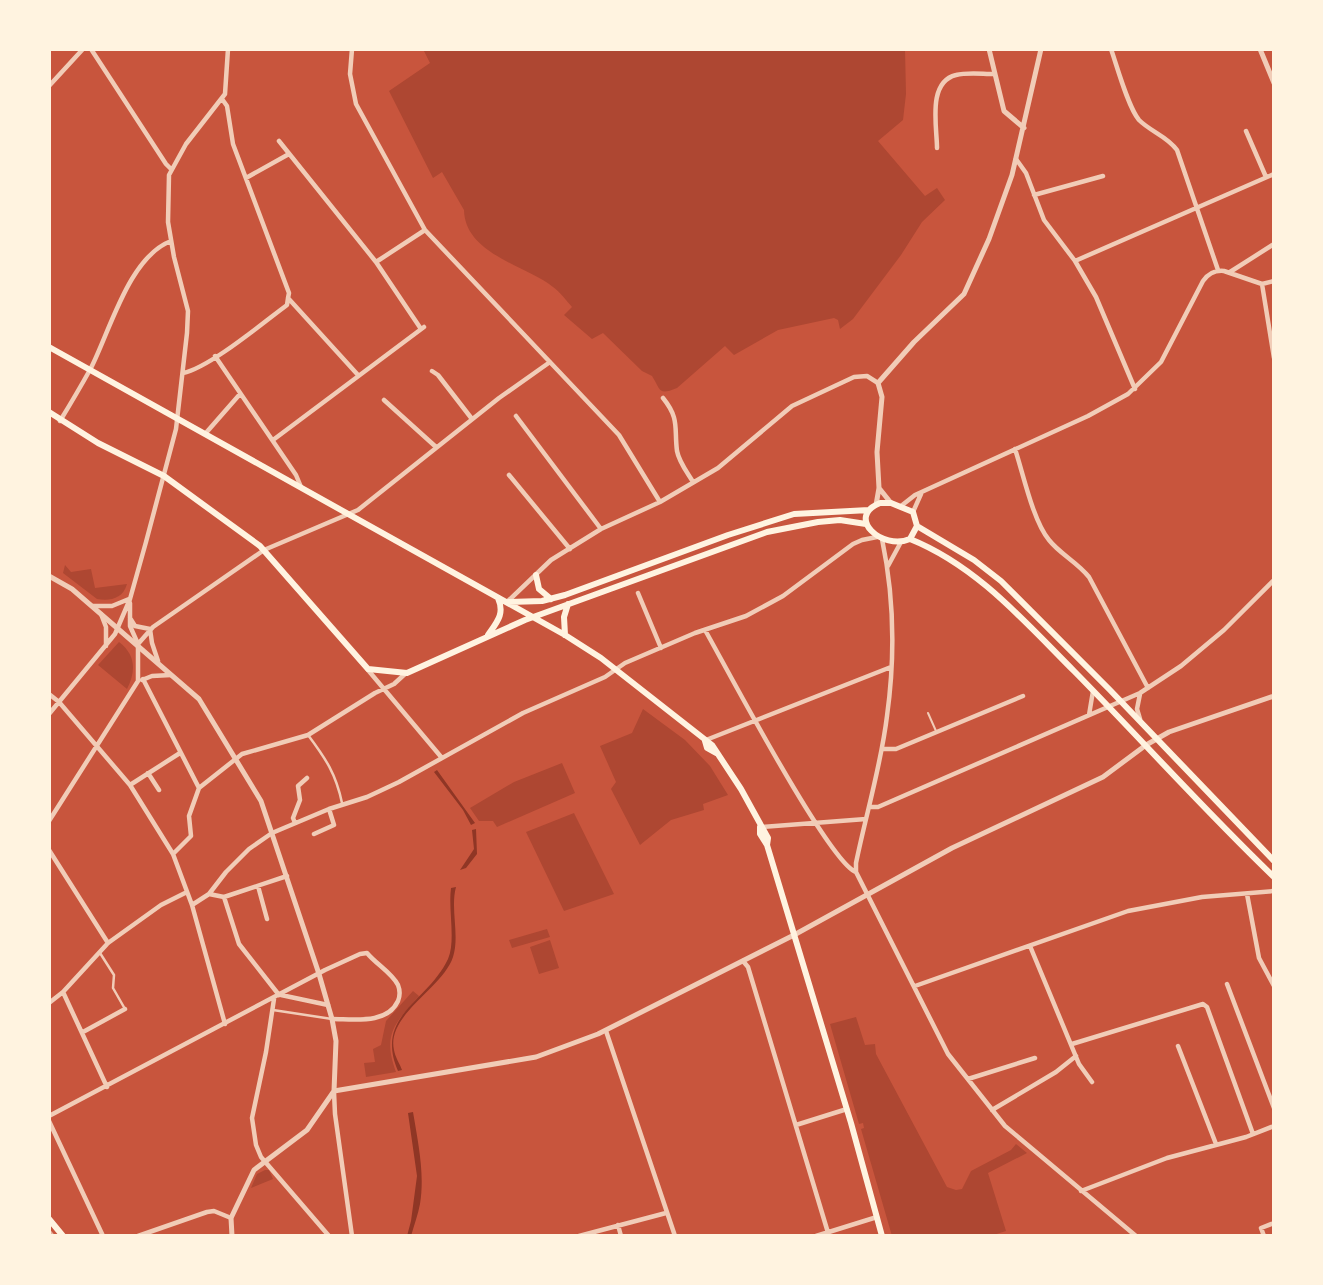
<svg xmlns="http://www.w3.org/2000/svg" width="1323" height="1285" viewBox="0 0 1323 1285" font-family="Spectral,serif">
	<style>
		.green { fill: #ae4732 }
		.water { fill: #8f3625 }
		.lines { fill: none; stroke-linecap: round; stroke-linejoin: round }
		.service { stroke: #f1ccb7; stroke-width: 2 }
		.pedestrian { stroke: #f1ccb7; stroke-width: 2.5 }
		.minor { stroke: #f1ccb7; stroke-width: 4.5 }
		.tertiary { stroke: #f1ccb7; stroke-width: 5 }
		.secondary { stroke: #fff3e0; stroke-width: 6 }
		.primary { stroke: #fff3e0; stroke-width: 6 }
		.tram { stroke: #e9b49f; stroke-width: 2 }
	</style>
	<rect width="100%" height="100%" fill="#c8553d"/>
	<!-- green -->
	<path class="green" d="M423,49H905L906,94L903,120L878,141L925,196L937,188L945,200L922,222L901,255L853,319L840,329L838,320L834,318L778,330L734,355L725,346L677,388C658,396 661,390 652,376L642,371L603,333L592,339L564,315L572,307C566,300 560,292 553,287C525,265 465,254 464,210L442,172L433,178L389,91L430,63Z
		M65,565L71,572L91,569L95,588L127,584C123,599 110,601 97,599L63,573Z
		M119,642C136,655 136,671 127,689L98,665Z
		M643,709L685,740L710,766L728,795L703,804L704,810L671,820L640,845L611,789L616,782L600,746L632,733Z
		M562,763L575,793L497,827L493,821H479L470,808L514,782Z
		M574,813L614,894L564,911L526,832Z
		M547,929L550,937L512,948L509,940Z
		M550,940L559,968L539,974L530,947Z
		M413,991L419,996C395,1023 382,1034 396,1072L366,1077L364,1063L375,1062L373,1049L381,1045L386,1021Z
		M856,1017L865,1045L875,1044L876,1054L947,1187L956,1190L962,1189L971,1171L1011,1150L1016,1144L1027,1153L988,1173L1006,1231L990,1236H892L861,1129L864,1128L863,1123L859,1124L830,1024Z
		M265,1170H269L273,1179L251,1188L257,1174Z"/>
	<!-- water -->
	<path class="water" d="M437,770L475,823L471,825L463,810L434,772Z
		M476,829L477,854L466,868L460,870L474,849L472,830Z
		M456,887C450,909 460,935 453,957C443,988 386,1015 394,1050C395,1057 400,1064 402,1070L398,1071C374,1015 428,1002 448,959C456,940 448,910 451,888Z
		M413,1112C418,1142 425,1174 420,1204C418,1215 414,1225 411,1236H407L411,1221L417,1176L408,1113Z"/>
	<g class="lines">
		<!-- service -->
		<path class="service" d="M928,713L936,731"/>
		<!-- pedestrian -->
		<path class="pedestrian" d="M308,735C326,759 336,774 342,803
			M100,953L114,975L113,988L125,1009
			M273,1010L332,1019"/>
		<!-- minor -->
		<path class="minor" d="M91,49L166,164L171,169
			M352,49L350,74L356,104L425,230L619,435L660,502
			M1111,49C1117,66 1128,107 1139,120C1151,132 1167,136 1177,150L1218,270
			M49,86L83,49
			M222,99L227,106L233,144L289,293L288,298L358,375
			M1246,131L1266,177
			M279,141L376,262L421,329
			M937,148C937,127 927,82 956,75C967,72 982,74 994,74
			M1016,159L1026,173L1044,220L1075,261L1096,297L1135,389
			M246,178L289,154
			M1034,195L1103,176
			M1075,261L1274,174
			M376,262L425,230
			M1230,272L1274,244
			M1262,284L1274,358
			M215,356L296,475L301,487
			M432,371L438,375L472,419
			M183,373C209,368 264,322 287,305L288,298
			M663,398C680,419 674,428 677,451C679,462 687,472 693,482
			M384,400L436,447
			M516,416L601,529
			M60,421C71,403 81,386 91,368C110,331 129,257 171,241
			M205,434L240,394
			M273,440L424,327
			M1015,449C1023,473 1033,521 1049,540C1060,554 1077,562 1089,577L1148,688
			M509,475L570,549
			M901,506L915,495L1088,416L1128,394L1161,362L1203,281C1208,274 1215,270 1224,271L1262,284L1274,281
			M913,512L921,494
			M882,539C894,596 895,658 887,716C881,766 866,814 856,863V872L948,1054L1005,1126L1136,1236
			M888,566L901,542
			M638,593L661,648
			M507,602L551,560L601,529L660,502L718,468L792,406L854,377L867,376L878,383
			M93,606H112L129,599
			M101,614L106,627V646
			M130,618L135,626L150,629L152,643L158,661
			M705,630C726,667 829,863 856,872
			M138,644L153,627L264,550L358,510L499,398L550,362
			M368,670L442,758
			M143,679L199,788
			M142,680L152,676L171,675
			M49,694L59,702L130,785L173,854L192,905L225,1024
			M1140,694L1137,709L1140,719
			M49,714L115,634L130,599L146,542L176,429L187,333L188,311L174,257L168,222L169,175L186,144L225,94L228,49
			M1089,715L1093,691
			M706,740L891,667
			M882,749H896L1023,696
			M148,773L159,790
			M130,785L180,753
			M869,807H878L1140,693L1181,666L1224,630L1274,580
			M49,821L138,681V644L130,626V603
			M295,823L293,818L300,800L298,786L307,778
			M761,827L866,819
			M314,834L334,825L329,809
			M49,850L108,943
			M173,854L191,836L189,816L199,788L242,754L308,735L375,693L394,684L406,673
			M258,886L267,919
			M209,894L224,897L287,876
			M1247,894L1259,958L1274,986
			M224,897L239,944L279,995
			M192,905L209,894L226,872L249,849L272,833L329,809L367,797L399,782L523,713L605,677L625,663L695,633L746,616L783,596L853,544L862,540L877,537
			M1030,946L1079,1064L1092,1082
			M743,961L748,967L829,1236
			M1227,984L1274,1108
			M915,986L1128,911L1202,897L1274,891
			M63,992L107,1087
			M281,995L328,1005
			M274,999L266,1052L252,1118L256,1145L261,1157L329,1236
			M49,1003L63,992L108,943L161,905L187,892
			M606,1031L675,1236
			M83,1032L125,1009
			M1072,1044L1203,1004L1207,1007L1253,1134
			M1178,1046L1216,1144
			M968,1079L1035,1058
			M334,1092L335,1114L352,1236
			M992,1110L1056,1072L1076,1056
			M49,1116L325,970L360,954L367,953C376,964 392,973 398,985C400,990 400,996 398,1001C387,1025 353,1019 332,1019
			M49,1121L103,1236
			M796,1125L847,1109
			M1081,1191L1167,1158L1246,1137L1274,1126
			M618,1225L621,1236
			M138,1236L207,1212L214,1211L231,1218
			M579,1236L666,1213
			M816,1236L877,1217
			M1264,1236L1261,1228L1274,1223"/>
		<!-- tertiary -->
		<path class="tertiary" d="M989,49L1004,111L1024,128
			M1260,49L1274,83
			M879,488L891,503
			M876,505L879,488L877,452L882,397L878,383L914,342L964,294L989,239L1012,175L1041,49
			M49,576L72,589L199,699L261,801L319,974L332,1019L336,1041L334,1091
			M232,1236L231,1218L254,1170L307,1130L334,1091L536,1057L598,1034L794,935L952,848L1103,777L1146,745L1169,732L1274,696"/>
		<!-- secondary -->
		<path class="secondary" d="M49,1219L63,1236"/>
		<!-- primary -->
		<path class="primary" d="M49,347L565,635L601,658L712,745L741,789L768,838L767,845L851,1123L882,1236
			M49,412L98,443L164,476L260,546L368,669L407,673L525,620L767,532L818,522L840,520L866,524
			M880,503H891L913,512L917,526L910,539C882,551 845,517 880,503Z
			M917,526L974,560L1001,581L1109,689L1274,861
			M910,539C977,566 1024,621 1074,671C1141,739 1205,811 1274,877
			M536,575L539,589L551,599
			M509,602L542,601L565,595L728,535L794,514L869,510
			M488,635C497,622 505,614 498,598
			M565,635L564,617L568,604
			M705,741L707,748L716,753
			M760,827V834L767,845"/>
		<!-- tram -->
		<path class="tram" d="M49,1230L54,1236"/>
	</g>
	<!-- border -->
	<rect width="1323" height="1285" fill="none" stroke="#fff3e0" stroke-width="102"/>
</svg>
